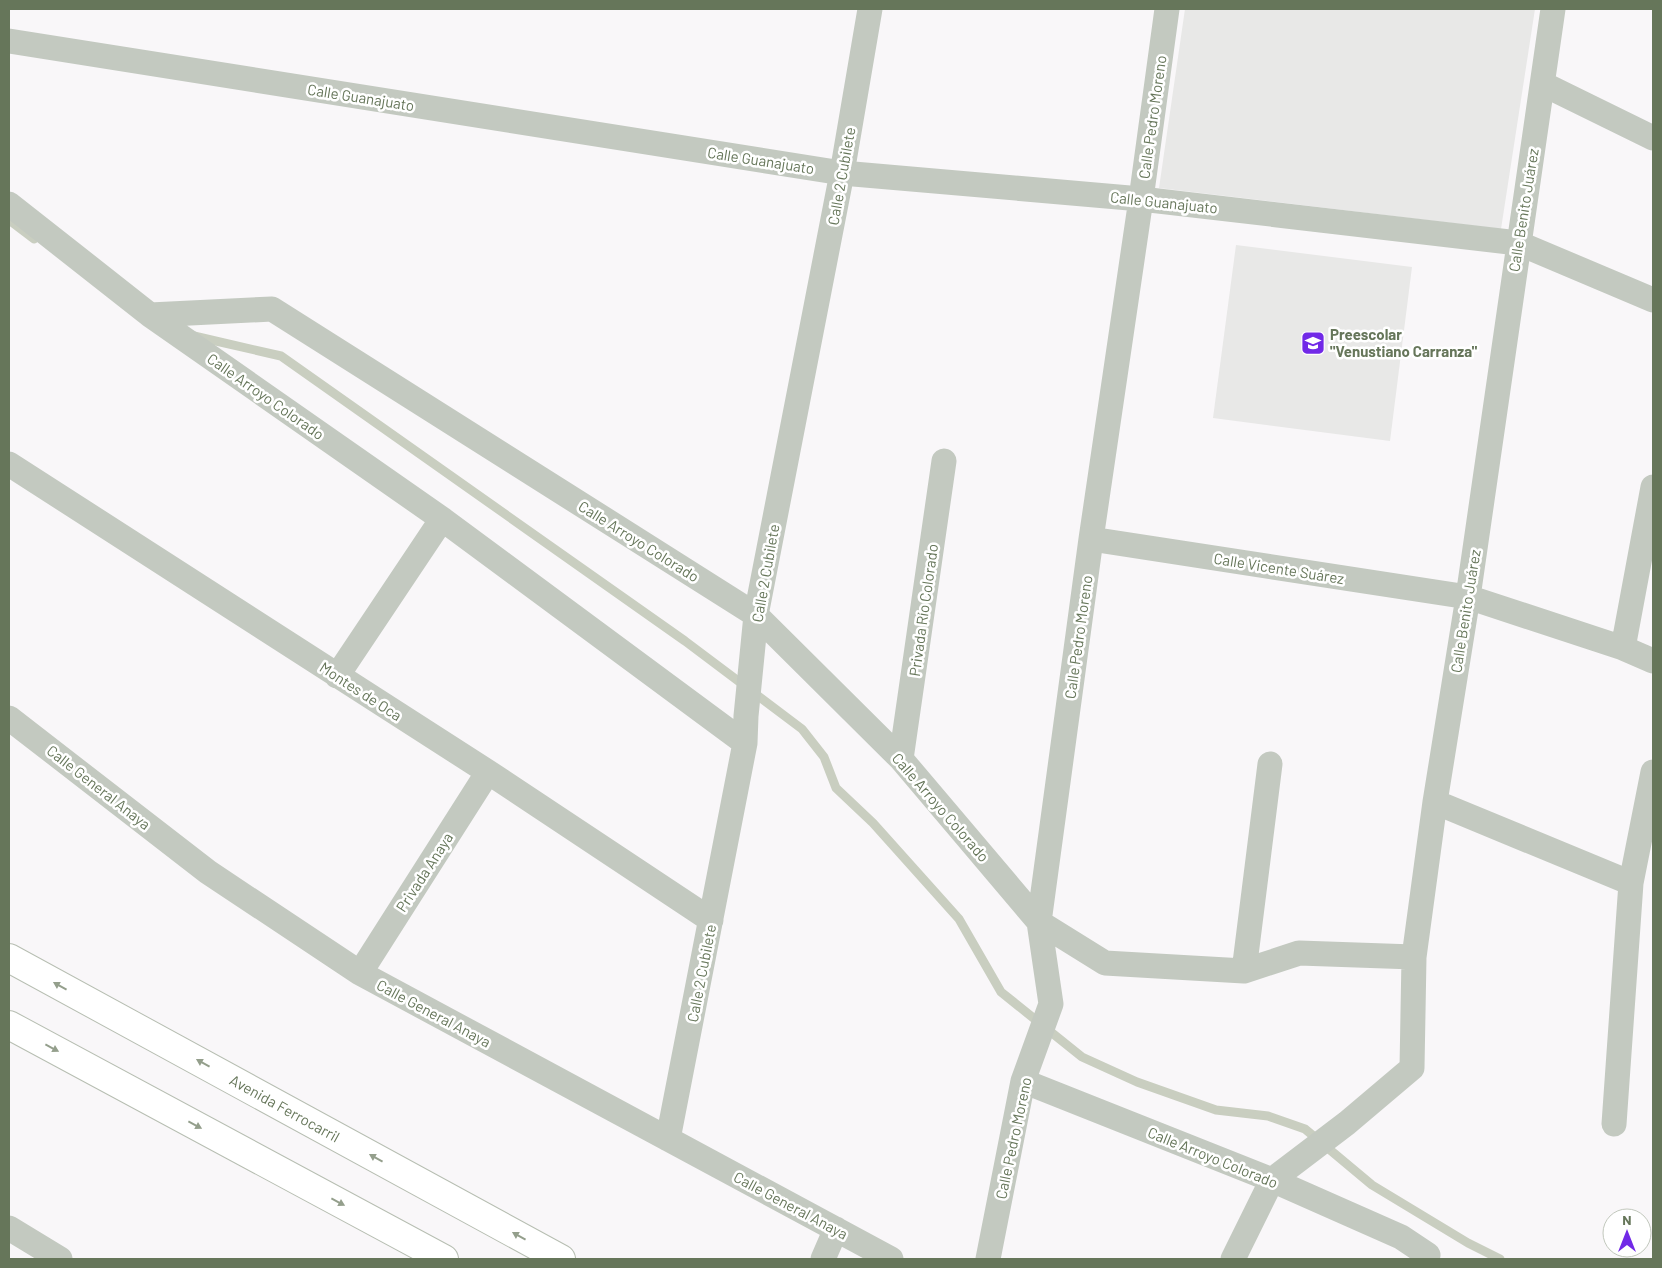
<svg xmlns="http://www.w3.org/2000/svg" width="1662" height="1268" viewBox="0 0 1662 1268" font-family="Barlow,sans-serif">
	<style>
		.built { fill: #e8e8e7 }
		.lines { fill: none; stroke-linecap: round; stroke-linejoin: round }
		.stream { stroke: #c9cec0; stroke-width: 9 }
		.secondary-casing { stroke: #b7beb2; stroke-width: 30 }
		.street { stroke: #c3c9c0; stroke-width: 25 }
		.secondary { stroke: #fff; stroke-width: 28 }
		.oneway { fill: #949f8c }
		.labels { text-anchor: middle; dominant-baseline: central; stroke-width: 5; stroke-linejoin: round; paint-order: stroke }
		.street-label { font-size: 15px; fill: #66765a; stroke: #fff }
		.poi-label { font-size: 15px; font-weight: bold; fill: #66765a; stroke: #fff; text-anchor: start }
	</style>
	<rect width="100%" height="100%" fill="#f9f7f9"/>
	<!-- built -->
	<path class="built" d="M1185,9H1535L1501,229L1159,188Z
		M1236,245L1412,267L1390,441L1213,418Z"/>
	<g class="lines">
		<!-- stream -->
		<path class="stream" d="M9,220L34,239
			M194,336L281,356L685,641L802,729L824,757L836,788L873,823L959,919L1001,992L1082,1057L1137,1082L1216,1110L1268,1116L1305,1129L1372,1185L1468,1243L1500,1259"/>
		<!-- secondary casing -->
		<g class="secondary-casing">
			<path id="secondary" d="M9,958L561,1259
				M9,1025L444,1259"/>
		</g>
		<!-- street -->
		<path class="street" d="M9,41L842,173L1141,199L1518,243L1653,300
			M1543,84L1653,138
			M9,204L150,315L442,519L745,743
			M150,315L272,309L756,615L901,759L1039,922L1105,963L1244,971L1299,953L1414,957
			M9,464L488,772L711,920
			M1091,539L1468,597L1623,648L1653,661
			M1623,648L1653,487
			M337,676L442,519
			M9,718L208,872L360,973L891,1259
			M901,759L944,461
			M1435,802L1631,883
			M1244,971L1270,764
			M360,973L488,772
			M1023,1081L1272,1180L1401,1237L1428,1255L1427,1259
			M1614,1124L1631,883L1653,772
			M668,1139L745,743L746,716L756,615L842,173L870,9
			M9,1228L60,1259
			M823,1259L836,1229
			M988,1259L1023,1081L1051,1004L1039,922L1091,539L1141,199L1167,9
			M1233,1259L1272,1180L1347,1123L1412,1068L1414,957L1435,802L1468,597L1553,9"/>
		<!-- secondary -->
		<use href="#secondary" class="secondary"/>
	</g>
	<!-- one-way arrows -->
	<defs><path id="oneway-solid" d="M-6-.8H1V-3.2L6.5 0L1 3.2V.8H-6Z" transform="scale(1.25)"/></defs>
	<g class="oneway">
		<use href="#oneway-solid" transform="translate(60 986) rotate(-151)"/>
		<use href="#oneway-solid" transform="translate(52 1048) rotate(28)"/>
		<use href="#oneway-solid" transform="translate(203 1063) rotate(-151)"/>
		<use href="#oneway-solid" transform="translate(195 1125) rotate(28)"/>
		<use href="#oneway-solid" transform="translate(376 1158) rotate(-151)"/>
		<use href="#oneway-solid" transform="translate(338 1202) rotate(28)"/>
		<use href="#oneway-solid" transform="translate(519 1236) rotate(-151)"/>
	</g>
	<!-- icons -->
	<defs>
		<g id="school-square" transform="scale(1.25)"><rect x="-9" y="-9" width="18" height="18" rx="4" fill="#7129e7" stroke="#fff"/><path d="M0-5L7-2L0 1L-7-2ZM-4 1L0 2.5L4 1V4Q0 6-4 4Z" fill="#fff"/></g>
	</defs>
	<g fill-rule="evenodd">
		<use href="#school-square" x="1313" y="343"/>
	</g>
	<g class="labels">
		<!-- street labels -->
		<g class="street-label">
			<text transform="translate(361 97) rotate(9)">Calle Guanajuato</text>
			<text transform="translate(1152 117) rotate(-82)">Calle Pedro Moreno</text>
			<text transform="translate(761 160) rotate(9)">Calle Guanajuato</text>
			<text transform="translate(841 176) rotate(-80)">Calle 2 Cubilete</text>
			<text transform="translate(1164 202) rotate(6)">Calle Guanajuato</text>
			<text transform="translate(1523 210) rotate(-81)">Calle Benito Juárez</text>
			<text transform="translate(266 396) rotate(35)">Calle Arroyo Colorado</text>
			<text transform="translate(639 541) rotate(32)">Calle Arroyo Colorado</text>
			<text transform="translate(1279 568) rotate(9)">Calle Vicente Suárez</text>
			<text transform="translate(765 573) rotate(-80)">Calle 2 Cubilete</text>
			<text transform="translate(923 610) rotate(-82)">Privada Río Colorado</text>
			<text transform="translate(1465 611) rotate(-81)">Calle Benito Juárez</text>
			<text transform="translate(1078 637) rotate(-82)">Calle Pedro Moreno</text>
			<text transform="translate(361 691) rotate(33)">Montes de Oca</text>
			<text transform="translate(99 787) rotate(38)">Calle General Anaya</text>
			<text transform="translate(941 807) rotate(49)">Calle Arroyo Colorado</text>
			<text transform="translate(424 872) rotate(-57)">Privada Anaya</text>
			<text transform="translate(701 973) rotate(-79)">Calle 2 Cubilete</text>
			<text transform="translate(434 1013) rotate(28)">Calle General Anaya</text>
			<text transform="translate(285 1108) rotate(29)">Avenida Ferrocarril</text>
			<text transform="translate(1013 1138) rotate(-78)">Calle Pedro Moreno</text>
			<text transform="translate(1213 1157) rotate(22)">Calle Arroyo Colorado</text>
			<text transform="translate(791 1205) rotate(28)">Calle General Anaya</text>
		</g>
		<!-- poi labels -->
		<g class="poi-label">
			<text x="1330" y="334">Preescolar<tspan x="1330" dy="17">"Venustiano Carranza"</tspan></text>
		</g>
	</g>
	<!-- border -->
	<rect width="1662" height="1268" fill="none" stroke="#66765a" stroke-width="20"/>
	<!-- north arrow -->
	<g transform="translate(1627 1233)"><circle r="24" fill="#ffffff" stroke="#c2c8bd"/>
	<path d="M0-4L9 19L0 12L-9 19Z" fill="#7129e7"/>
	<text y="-8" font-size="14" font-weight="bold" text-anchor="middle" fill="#66765a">N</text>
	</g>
</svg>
